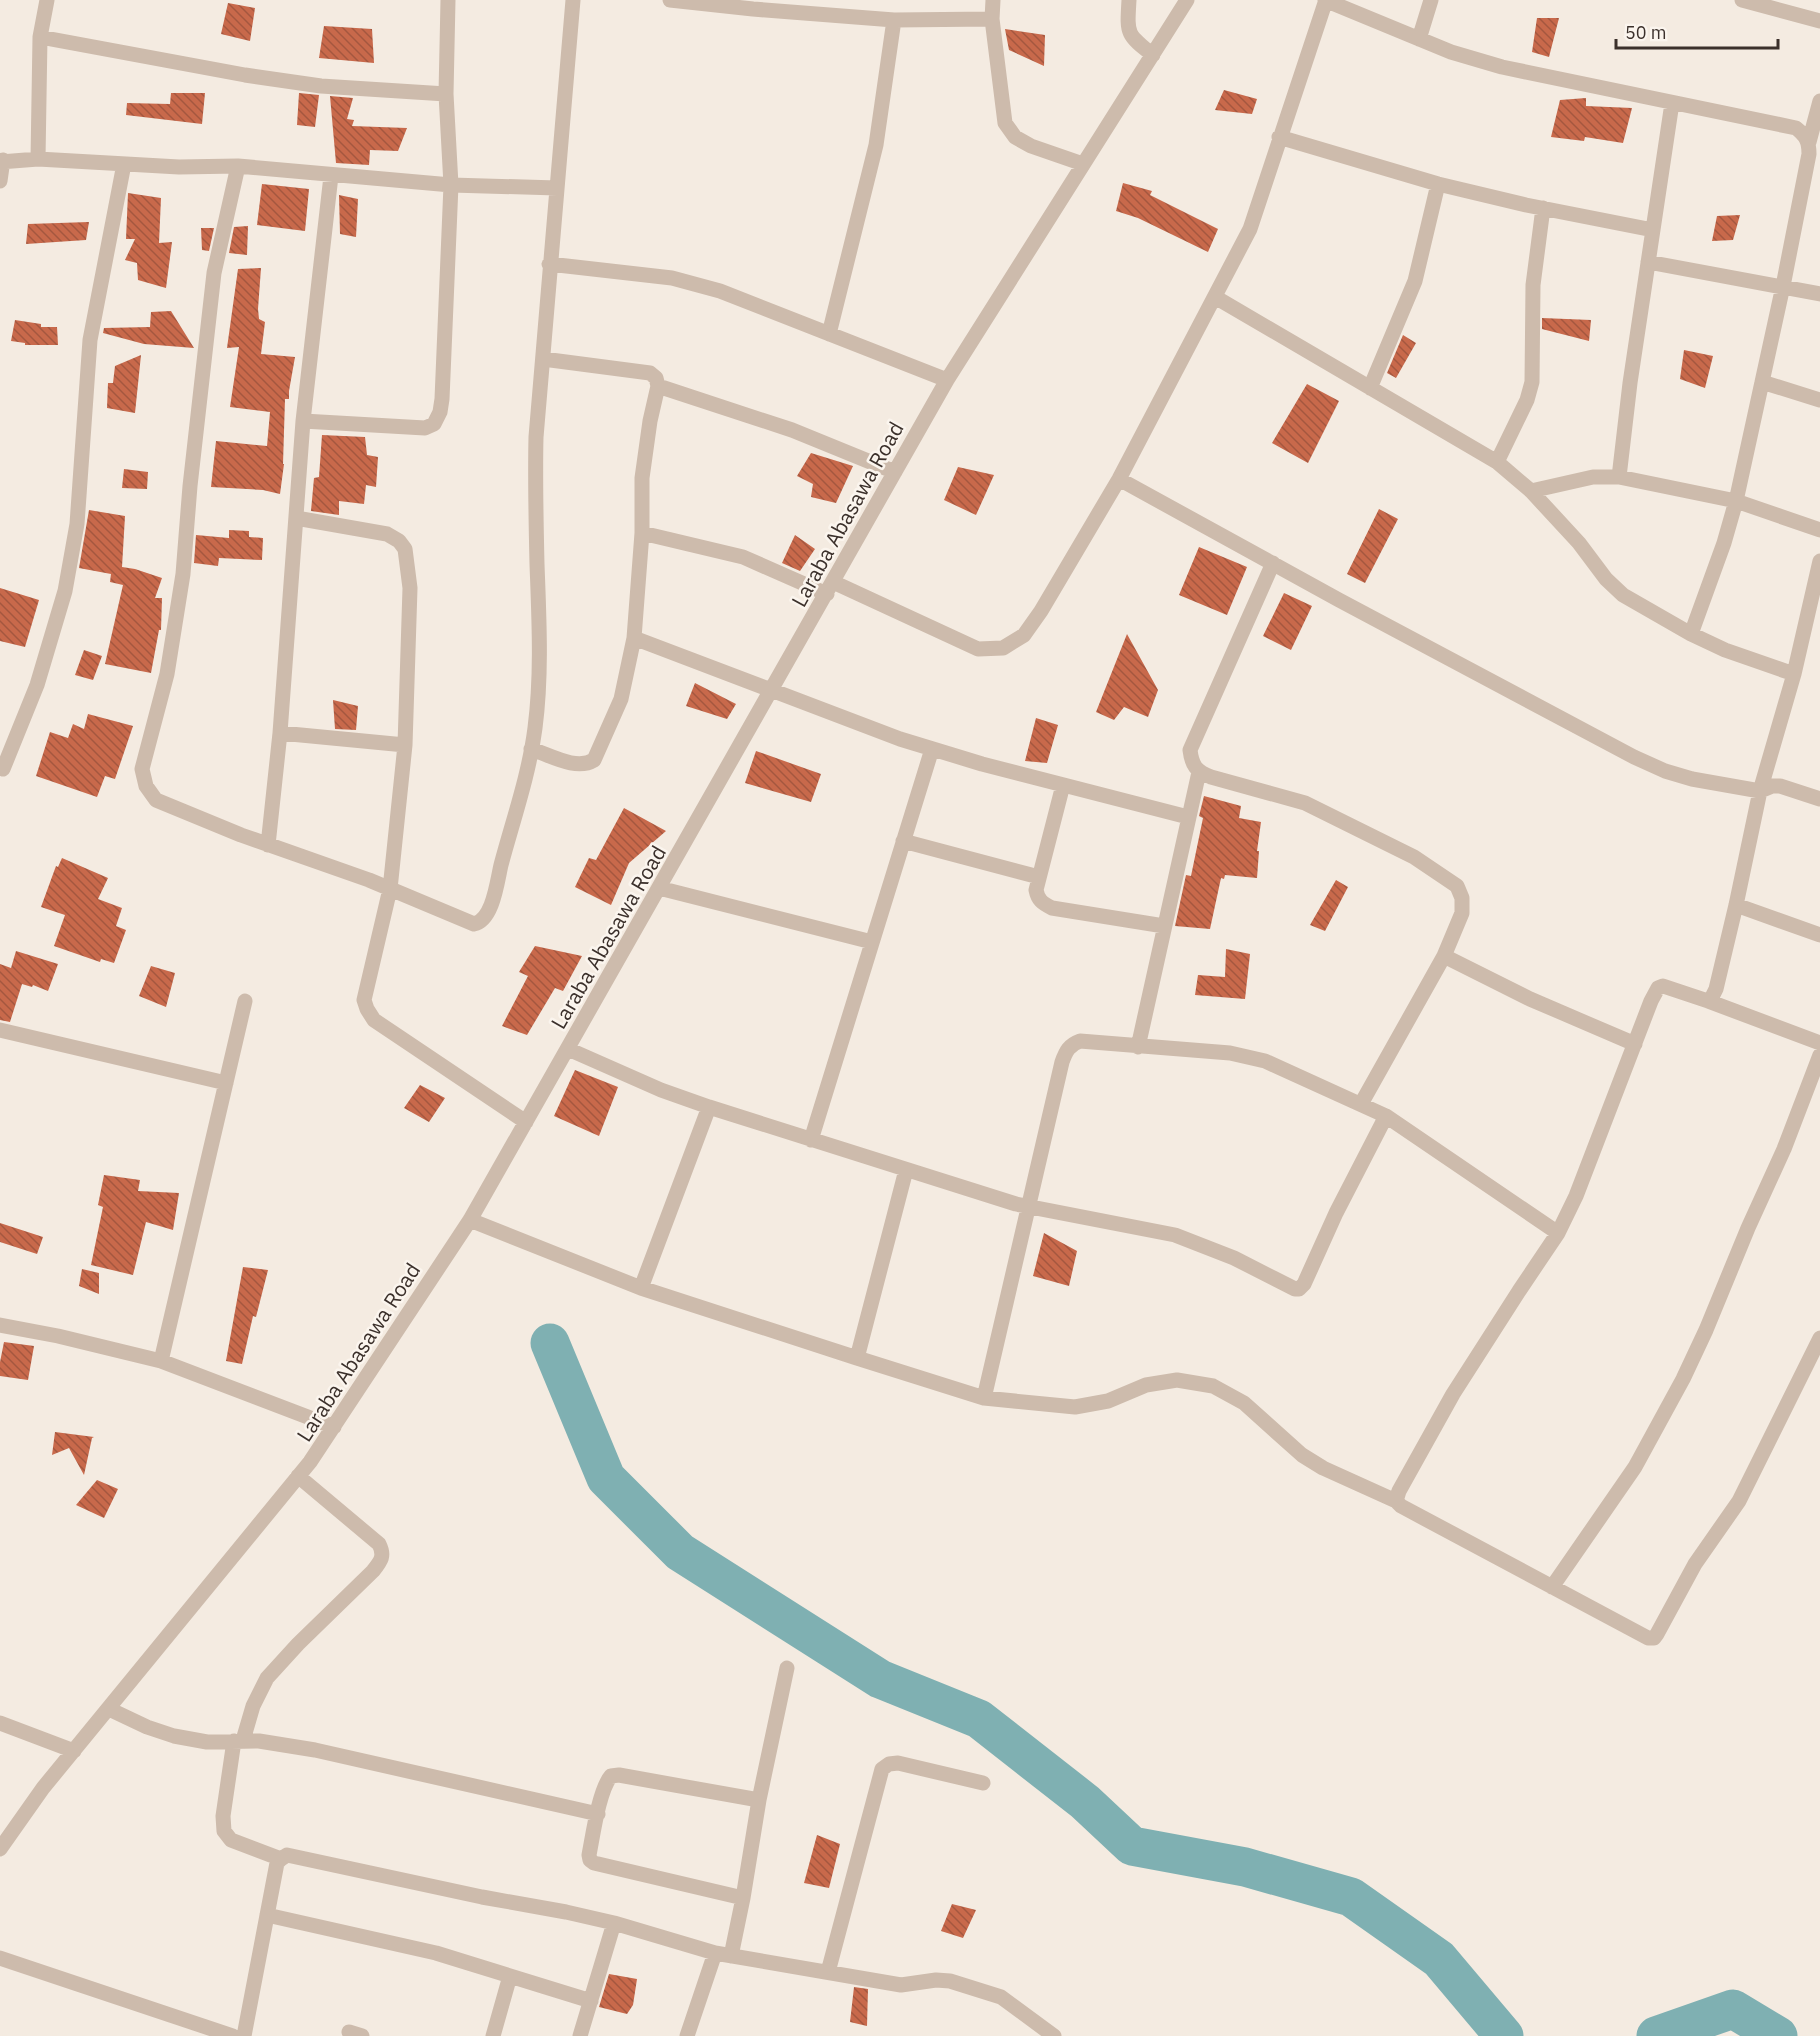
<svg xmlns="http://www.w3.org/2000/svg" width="1820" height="2036" viewBox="0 0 1820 2036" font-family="'IBM Plex Sans',sans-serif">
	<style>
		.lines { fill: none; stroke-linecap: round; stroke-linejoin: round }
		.river { stroke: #7fb0b2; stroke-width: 39 }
		.building { fill: url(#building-back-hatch) }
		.street { stroke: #cdbbac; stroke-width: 15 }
		.labels { text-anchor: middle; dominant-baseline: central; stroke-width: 5; stroke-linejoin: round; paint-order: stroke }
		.street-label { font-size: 21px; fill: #3b302b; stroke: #fbf5ee }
	</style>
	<defs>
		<pattern id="building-back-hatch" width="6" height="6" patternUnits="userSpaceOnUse" patternTransform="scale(1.5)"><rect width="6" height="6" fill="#c8694b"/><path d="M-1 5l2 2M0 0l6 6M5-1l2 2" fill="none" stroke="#a4573f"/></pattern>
	</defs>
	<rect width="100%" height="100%" fill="#f4ebe1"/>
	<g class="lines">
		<!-- river -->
		<path class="river" d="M550,1343L606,1478L680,1552L880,1679L979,1719L1085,1802L1132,1846L1245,1867L1351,1897L1439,1959L1504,2036
			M1656,2036L1733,2009L1778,2036"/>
	</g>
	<!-- building -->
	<path class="building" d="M228,3L255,8L250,41L221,34Z
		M1537,18H1559L1549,57L1532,52Z
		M324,26L372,29L374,63L319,58Z
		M1005,29L1045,35L1044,66L1009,50Z
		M1224,90L1257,99L1252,114L1215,110Z
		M171,93H205L202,124L126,115L127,103L170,104Z
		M299,93L319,95L315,127L297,125Z
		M330,96L353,98L347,119L354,120L352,126L407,128L398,151L370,150L369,165L336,163Z
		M1586,98V106L1632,108L1623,143L1585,137L1584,141L1551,137L1560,100Z
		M1123,183L1152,191L1150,195L1218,229L1208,252L1138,218L1116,211Z
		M262,184L309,189L305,231L257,225Z
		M128,193L161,198L159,243L172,242L166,288L138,280L137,263L125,260L135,239H126Z
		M339,195L358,199L356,237L340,234Z
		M1740,215L1733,240L1712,241L1717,216Z
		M89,222L86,240L26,244L28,224Z
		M248,226L247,255L229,253L234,227Z
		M201,228H214L209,251L202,250Z
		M261,268L258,309L259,319L265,322L261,354L295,357L289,391V399H285L283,464H284L280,494L263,490L211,487L216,441L267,446L270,412L230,407L239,347L227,348L238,269Z
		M171,311L194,348L144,344L103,333L104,328L150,327L151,312Z
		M1542,318L1591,320L1589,341L1542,329Z
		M15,320L41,324V327H57L58,345H25V343L11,341Z
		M1403,335L1416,343L1396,378L1387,373Z
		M1684,350L1713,356L1705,388L1680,379Z
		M141,355L135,413L107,408L108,383H113L115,366Z
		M1307,384L1339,401L1308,463L1272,443Z
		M322,435L365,437L367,455L378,457L376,487L366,485L364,504L339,501V515L311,511L314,478L319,477Z
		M811,453L853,466L836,503L811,497L813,484L797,476Z
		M958,467L994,475L976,515L944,500Z
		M124,469L148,472L147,489L122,488Z
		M1379,509L1398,519L1365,583L1347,574Z
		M89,510L125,516L122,567L135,569L162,578L155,598H162L161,630H159L151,673L105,664L123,585L110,582L111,574L79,568Z
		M229,530L249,531V537L263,538L262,560L219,558L218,566L194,563L196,535L229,538Z
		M795,535L815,549L800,571L782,563Z
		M1199,547L1247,567L1227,615L1179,595Z
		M0,588L39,600L25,647L0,641Z
		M1284,593L1312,606L1291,650L1263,636Z
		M1127,634L1158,690L1148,717L1124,707L1114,720L1096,712Z
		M84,650L102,656L93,680L75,675Z
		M695,683L736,704L727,719L686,706Z
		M333,700L358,706L356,730L335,729Z
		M88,714L133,726L115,779L105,776L97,797L36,776L50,732L68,738L73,724L84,729Z
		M1036,718L1058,725L1047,763L1025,761Z
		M756,751L821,774L811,802L745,783Z
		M1204,796L1241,806L1239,818L1261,822L1257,851H1259L1257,878L1225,875L1224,879L1221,878L1210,929L1175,926L1186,875L1191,876L1203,818L1199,816Z
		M624,808L666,831L629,863L611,905L575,887L589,858L596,860Z
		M62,858L108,878L98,899L122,908L116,926L126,930L114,963L101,959L100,962L54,946L65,915L41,907L56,866L58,867Z
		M1336,880L1348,887L1325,931L1310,925Z
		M535,946L582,956L563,991L555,988L527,1035L502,1026L528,976L519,972Z
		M1226,949L1250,954L1245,999L1195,995L1198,975L1225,977Z
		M16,951L58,964L48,991L33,985L32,987L22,984L10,1022L0,1020V964L11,968Z
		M151,966L175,973L166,1007L139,996Z
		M575,1070L618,1087L599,1136L554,1116Z
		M420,1085L445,1098L429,1122L404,1108Z
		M104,1175L140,1180L138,1191L179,1193L173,1230L146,1222L133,1275L91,1265L103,1207L98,1205Z
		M0,1223L43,1237L37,1254L0,1242Z
		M1044,1233L1077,1251L1069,1286L1033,1276Z
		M243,1267L268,1270L256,1317L253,1316L242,1364L226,1361Z
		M82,1269L99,1273V1294L79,1286Z
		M4,1342L34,1346L28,1380L0,1376V1362Z
		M55,1432L94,1437L92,1438L84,1475L69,1448L52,1455Z
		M97,1480L118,1489L104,1518L76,1505Z
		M817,1835L840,1844L829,1888L804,1883Z
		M952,1904L976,1910L963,1938L941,1931Z
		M609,1974L637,1979L633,2005L627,2014L599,2007Z
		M854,1987L868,1989L867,2026L850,2022Z"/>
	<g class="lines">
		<!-- street -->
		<path class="street" d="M670,0L753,9L894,20L992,19
			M993,0L992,19L1005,123L1015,137L1031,146L1083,164
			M1129,0C1127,34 1126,34 1153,55
			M1325,0L1451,52L1502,67L1796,128C1806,136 1809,141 1809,154L1783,286L1736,501L1724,543L1691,634
			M1742,0L1820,21
			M40,37L245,75L321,86L446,94
			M1419,39L1431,0
			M1279,137L1438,184L1526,205L1653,230
			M1809,142L1820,101
			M38,159L40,37L47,0
			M0,162L38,159L179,167L238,166L451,185L557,188
			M238,166L214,273L190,486L183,574L167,674L142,769L146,786L156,800L241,835L369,880L474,924C493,920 497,882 501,865C513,820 529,775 535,728C542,674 539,619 537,564C536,522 535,479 536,437L573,0
			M0,181L3,160
			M1648,262L1820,294
			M549,264L672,278L720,291L947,380
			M1215,297L1497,462L1531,491L1579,543L1606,579L1623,595L1691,634L1725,650L1794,674
			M829,334L876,145L894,20
			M1762,382L1820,400
			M658,386L792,430L895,472
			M1370,388L1415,281L1438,184
			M303,421L425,428L434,424L440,412L442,399L451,185L446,94L448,0
			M1497,462L1527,400L1532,382L1533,285L1543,208
			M1619,477L1630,383L1672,103
			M1119,479L1339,600L1634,757L1665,771L1692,779L1760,791L1772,786H1780L1820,799
			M1531,491L1593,477H1619L1736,501L1820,530
			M296,518L387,534L399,541L405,549L410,588L405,745L390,889L364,1000L367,1009L374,1020L526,1122
			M642,533L743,557L827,594
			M1273,563L1190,750C1192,766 1196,771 1211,777L1305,803L1414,857L1457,886L1462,898V913L1444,956L1361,1104
			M833,582L978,649L1003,648L1024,635L1041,611L1119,479L1250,229L1326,0
			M634,638L900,739L982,764L1188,817
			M280,733L405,745
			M531,749C550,755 576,771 594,760L621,699L634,638L642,533V478L650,421L658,386L656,378L650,373L543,359
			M3,769L37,685L65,591L77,524L90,340L124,164
			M1063,785L1036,890C1038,900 1042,903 1052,908L1164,926
			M903,841L1039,877
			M268,845L280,733L303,421L331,176
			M659,888L872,942
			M1736,905L1820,935
			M1444,956L1530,999L1635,1044
			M1708,1001L1712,997L1716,989L1736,905L1760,791L1794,674L1820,561
			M0,1030L226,1083
			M1138,1047L1199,772
			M568,1049L661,1090L709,1107L1016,1204L1175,1235L1234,1258L1295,1289H1299L1304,1284L1336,1213L1386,1116
			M811,1140L932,749
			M470,1220L641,1288L857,1358L906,1170
			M641,1288L709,1107
			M0,1325L58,1336L161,1361L334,1427
			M857,1358L984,1398L1075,1407L1108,1401L1146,1385L1177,1380L1213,1386L1244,1403L1302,1455L1323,1468L1396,1501L1401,1506L1648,1638H1654L1657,1634L1695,1564L1739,1501L1820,1338
			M161,1361L245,1001
			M984,1398L1062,1062C1066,1051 1069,1045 1080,1041L1230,1053L1265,1061L1386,1116L1558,1233
			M1396,1501L1399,1491L1453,1394L1519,1291L1558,1233L1576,1196L1651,1001L1658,988L1663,986L1708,1001L1820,1043
			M1552,1587L1635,1467L1683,1379L1706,1330L1748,1228L1784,1149L1820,1055
			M109,1709L147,1727L174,1736L207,1742L259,1741L315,1750L598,1814
			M0,1723L74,1751
			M243,1740L253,1706L267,1678L298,1644L373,1571C381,1561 385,1556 379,1544L298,1476
			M234,1741L223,1816L224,1831L231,1840L281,1859L287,1855L482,1897L566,1912L614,1923L715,1953L901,1985L936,1980L950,1981L1001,1997L1054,2036
			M0,1849L43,1788L310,1462L470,1220L947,380L1187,0
			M743,1898L594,1863L590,1860L589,1855C593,1835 599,1790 611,1776L619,1775L759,1800
			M267,1915L436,1953L591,2001
			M731,1956L743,1898L759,1800L787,1668
			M0,1958L233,2036
			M828,1972L882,1769L889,1764L898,1763L983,1783
			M349,2032L362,2036
			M244,2036L277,1863L281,1859
			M493,2036L510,1976
			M580,2036L614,1923
			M687,2036L715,1953"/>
	</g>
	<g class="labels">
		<!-- street labels -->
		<g class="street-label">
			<text transform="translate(847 514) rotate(-61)">Laraba Abasawa Road</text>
			<text transform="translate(608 937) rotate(-60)">Laraba Abasawa Road</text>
			<text transform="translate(358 1352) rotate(-57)">Laraba Abasawa Road</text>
		</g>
	</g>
	<!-- scale -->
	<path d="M1616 39v9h162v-9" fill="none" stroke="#3b302b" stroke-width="3"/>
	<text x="1625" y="39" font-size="18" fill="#3b302b" stroke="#fbf5ee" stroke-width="4.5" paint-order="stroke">50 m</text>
</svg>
